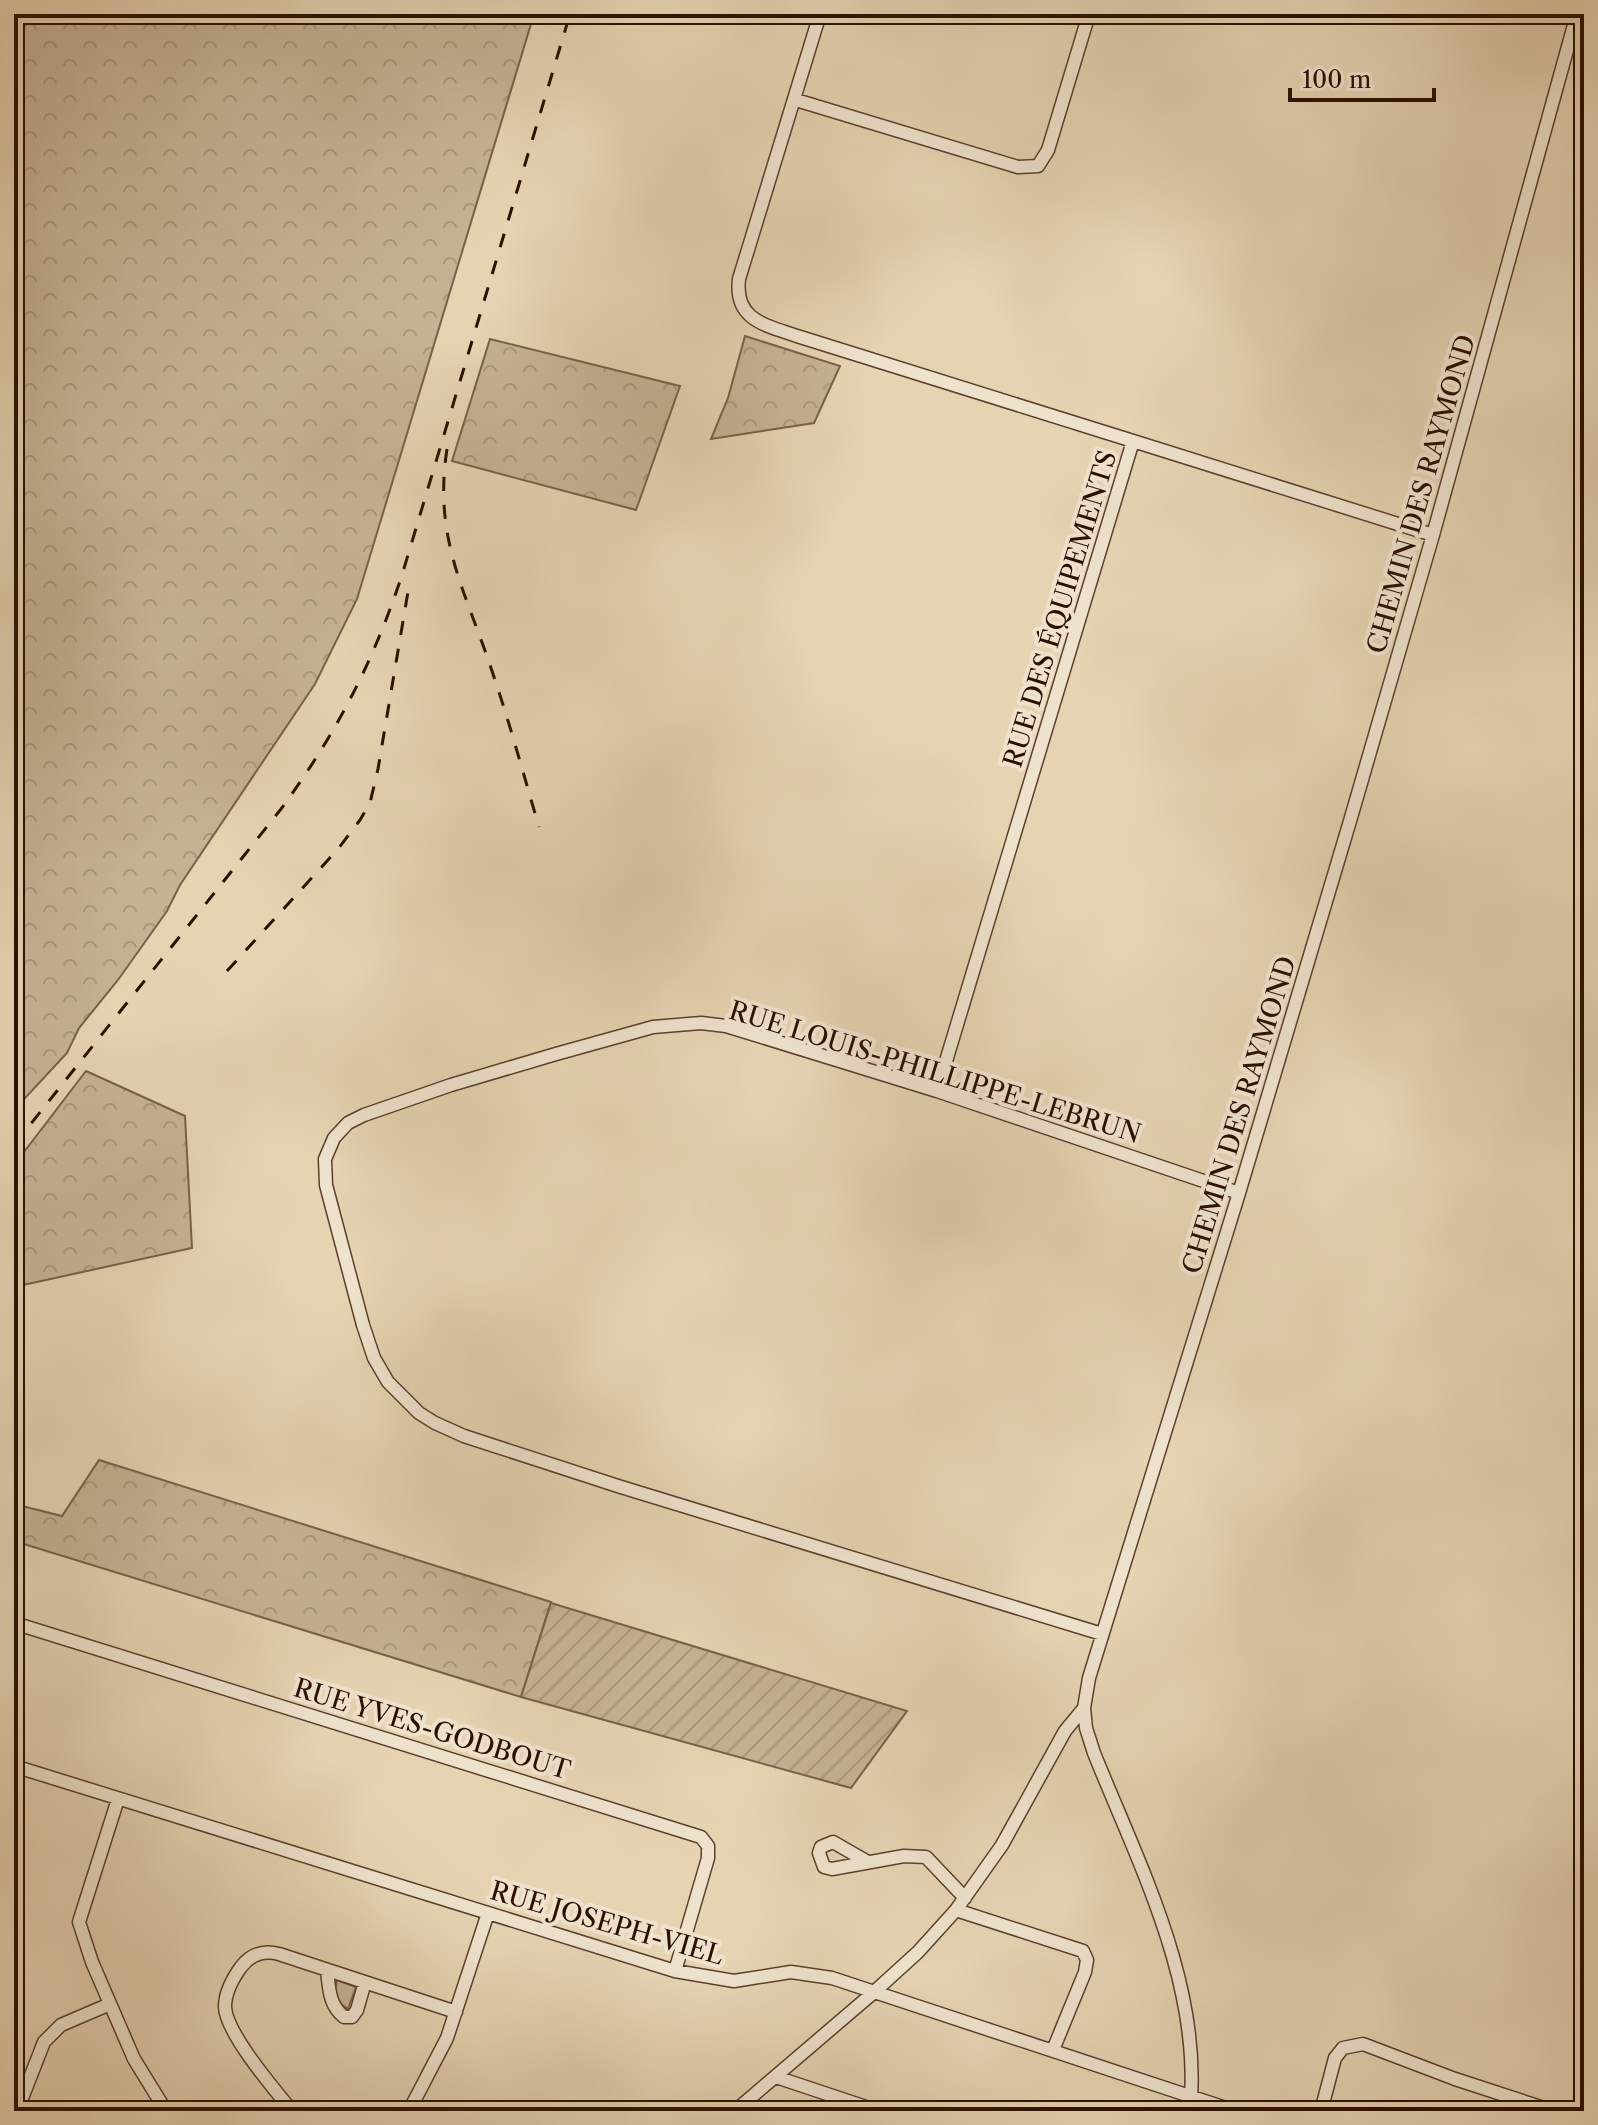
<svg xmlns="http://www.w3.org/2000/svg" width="1598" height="2125" viewBox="0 0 1598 2125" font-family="'Libre Caslon Text',serif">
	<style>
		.green { fill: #c5b294; stroke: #78604a; stroke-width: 2 }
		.forest { fill: url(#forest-crowns); stroke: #78604a; stroke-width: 2 }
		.garden { fill: url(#garden-furrows); stroke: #78604a; stroke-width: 2 }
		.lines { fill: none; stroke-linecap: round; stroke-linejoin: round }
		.minor-casing { stroke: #5a402c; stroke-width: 15 }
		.minor { stroke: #eee2cd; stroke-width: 12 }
		.rail { stroke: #2b0f00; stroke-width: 3; stroke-dasharray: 14 14; stroke-linecap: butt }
		.labels { text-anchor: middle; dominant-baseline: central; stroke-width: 8; stroke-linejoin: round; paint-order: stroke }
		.street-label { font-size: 26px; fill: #2b0f00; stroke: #eee2cd }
	</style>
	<defs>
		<pattern id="forest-crowns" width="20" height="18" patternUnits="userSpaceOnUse" patternTransform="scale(2)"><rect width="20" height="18" fill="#c5b294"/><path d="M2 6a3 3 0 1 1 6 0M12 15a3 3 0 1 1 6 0" fill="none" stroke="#a9987e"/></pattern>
		<pattern id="garden-furrows" width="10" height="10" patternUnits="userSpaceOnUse" patternTransform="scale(2)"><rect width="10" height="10" fill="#c5b294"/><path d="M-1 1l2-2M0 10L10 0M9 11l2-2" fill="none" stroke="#a9987e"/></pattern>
	</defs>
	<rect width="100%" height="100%" fill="#e5d3b2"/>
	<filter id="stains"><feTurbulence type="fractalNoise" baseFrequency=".0025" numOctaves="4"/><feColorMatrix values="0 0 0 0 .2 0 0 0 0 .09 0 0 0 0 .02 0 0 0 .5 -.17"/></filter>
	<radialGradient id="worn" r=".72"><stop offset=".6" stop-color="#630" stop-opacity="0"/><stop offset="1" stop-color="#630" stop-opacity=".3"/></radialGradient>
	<!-- green -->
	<path class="green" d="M337,1980L356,1987L348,2009L339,2003L335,1991Z"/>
	<!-- forest -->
	<path class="forest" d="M14,14H534L357,599L315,684L180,885L167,911L118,980L79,1028L67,1053L14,1110Z
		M745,336L840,366L814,423L711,439L728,398Z
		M490,339L680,386L636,510L452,461Z
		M86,1071L185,1116L192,1248L14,1287V1165Z
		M99,1460L551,1602L521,1697L14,1541V1504L62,1516Z"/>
	<!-- garden -->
	<path class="garden" d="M551,1603L907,1711L851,1788L521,1697Z"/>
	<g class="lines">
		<!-- minor casing -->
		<g class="minor-casing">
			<path id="minor" d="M820,14L739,279C734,320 765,325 797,336L1133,441
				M796,100L1018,167L1038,166L1048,150L1089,14
				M937,1091L1133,441L1433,535
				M14,1623L701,1837L708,1846V1858L675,1971
				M1102,1634L621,1487L464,1436L435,1423L419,1413L388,1382L374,1358L363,1325L326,1185L325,1159L334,1138L348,1123L364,1115L451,1085L556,1054L653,1027L701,1023L726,1026L937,1091L1239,1193
				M1084,1708L1086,1728L1094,1753C1139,1865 1203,1986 1190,2111
				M14,1766L675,1971L734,1981L791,1972L832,1978L1235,2111
				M118,1799L79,1922L92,1962L134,2059L166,2111
				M866,1861L833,1842L821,1847L819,1853L824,1867L832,1869L904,1856L926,1857L965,1898
				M956,1910L1083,1951L1087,1960L1085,1972L1053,2050
				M327,1970C329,1988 329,2005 344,2017H352L357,2010L365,1982
				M776,2077L878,2111
				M17,2111L44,2042L61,2025L110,2004
				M292,2111C274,2089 226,2033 225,2007C225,1993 233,1978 241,1967C251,1954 264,1950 279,1954L456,2012
				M409,2111L447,2038L488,1913
				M735,2111L873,1993L918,1952L956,1910L1002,1845L1065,1731L1084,1708L1089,1678L1239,1193L1350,821L1433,535L1577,14
				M1321,2111L1335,2058L1343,2048L1363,2044L1455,2079L1553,2111"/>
		</g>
		<!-- minor -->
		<use href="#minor" class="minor"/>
		<!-- rail -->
		<path class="rail" d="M447,449C433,540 466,591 493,674C510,724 524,776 539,827
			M227,971L338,849L360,820L370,803L378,769L410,580
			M14,1145L281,809C336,734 373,663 402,575L570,14"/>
	</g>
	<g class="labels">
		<!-- street labels -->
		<g class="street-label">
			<text transform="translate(1421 494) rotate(-74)">CHEMIN DES RAYMOND</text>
			<text transform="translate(1060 609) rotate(-73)">RUE DES ÉQUIPEMENTS</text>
			<text transform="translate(935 1072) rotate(17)">RUE LOUIS-PHILLIPPE-LEBRUN</text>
			<text transform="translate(1239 1115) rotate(-73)">CHEMIN DES RAYMOND</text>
			<text transform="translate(432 1729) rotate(17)">RUE YVES-GODBOUT</text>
			<text transform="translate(607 1923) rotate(16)">RUE JOSEPH-VIEL</text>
		</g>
	</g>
	<!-- margin -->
	<rect width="1598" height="2125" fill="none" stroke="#e5d3b2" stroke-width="48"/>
	<rect x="16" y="16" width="1566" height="2093" fill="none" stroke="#2b0f00" stroke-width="4"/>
	<rect x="24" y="24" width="1550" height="2077" fill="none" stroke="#2b0f00" stroke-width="2"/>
	<!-- scale -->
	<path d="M1290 88v12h144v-12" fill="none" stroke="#2b0f00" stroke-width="4"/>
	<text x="1302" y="88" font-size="24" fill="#2b0f00" stroke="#eee2cd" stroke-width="6" paint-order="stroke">100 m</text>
	<rect width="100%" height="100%" filter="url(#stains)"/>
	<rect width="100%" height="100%" fill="url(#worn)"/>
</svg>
